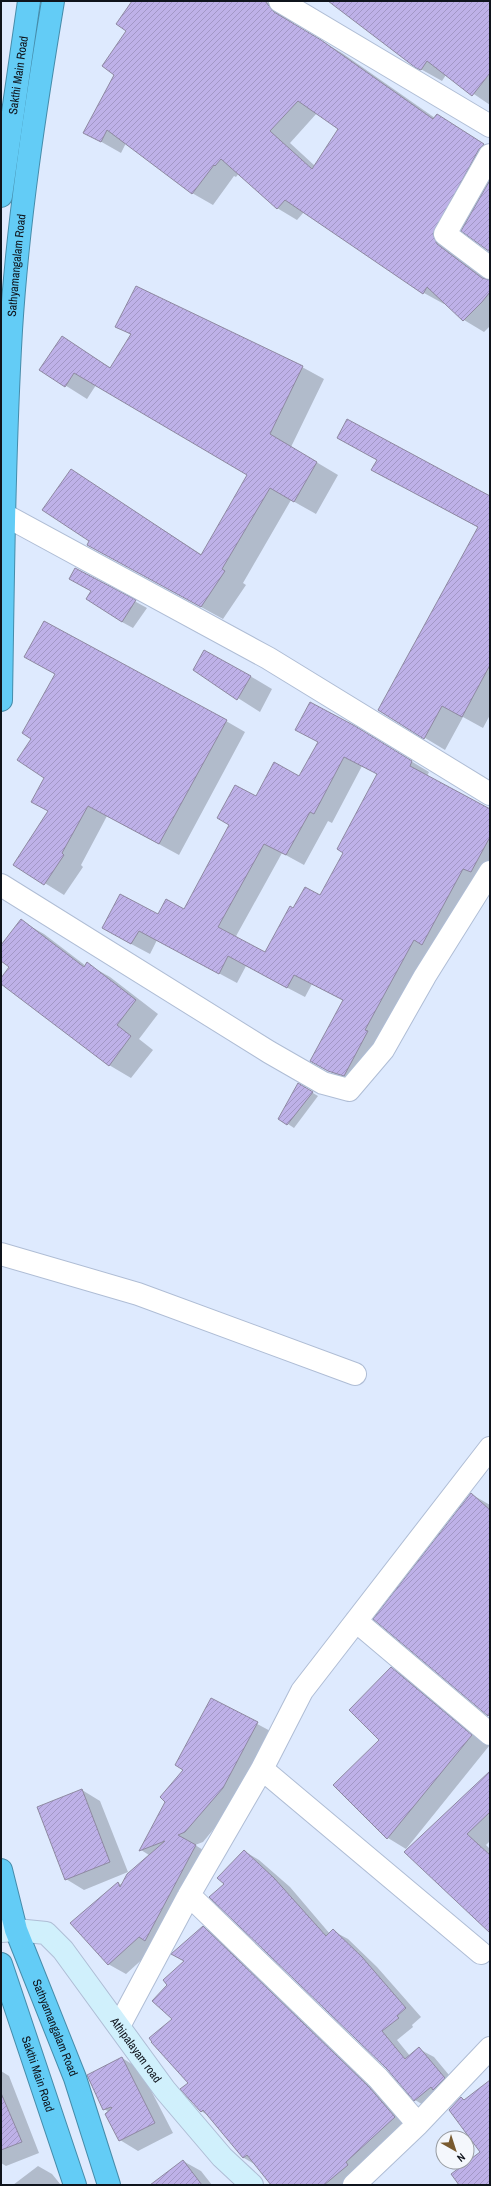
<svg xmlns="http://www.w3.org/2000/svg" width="491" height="2186" viewBox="0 0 491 2186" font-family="'Archivo Narrow',sans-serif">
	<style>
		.shadow { fill: #0003; fill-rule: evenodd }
		.building { fill: url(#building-hatch); stroke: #8e89a1; fill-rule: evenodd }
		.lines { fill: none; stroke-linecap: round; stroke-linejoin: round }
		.street-casing { stroke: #afbdd5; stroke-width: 24 }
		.secondary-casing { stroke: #afbdd5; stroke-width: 24 }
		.highway-casing { stroke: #468caa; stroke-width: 24 }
		.street { stroke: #fff; stroke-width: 22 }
		.secondary { stroke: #d0f0fc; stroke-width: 22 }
		.highway { stroke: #63ccf6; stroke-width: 22 }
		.labels { text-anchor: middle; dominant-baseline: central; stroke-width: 3; stroke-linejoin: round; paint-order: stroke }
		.street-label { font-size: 12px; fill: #0f141c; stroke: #f4f7fc }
	</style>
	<defs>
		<pattern id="building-hatch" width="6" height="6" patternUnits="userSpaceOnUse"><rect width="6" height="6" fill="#beb1e8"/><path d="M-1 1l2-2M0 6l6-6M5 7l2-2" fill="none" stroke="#a297c6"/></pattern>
	</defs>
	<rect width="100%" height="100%" fill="#deeafe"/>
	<!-- shadow -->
	<path class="shadow" d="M134,1H266L288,16L294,25L342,53L435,118L457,127L490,148V251L461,229L452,246L458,257L490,281V326L484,332L464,320L445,302L444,304L424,293L304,212L297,220L277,208L239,173L236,177L234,176L213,205L192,193L126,143L121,153L84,132L115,74L128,31ZM317,113L339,129L315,166L290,143Z
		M330,1H490V105L446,75L442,81L417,67Z
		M116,326L302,367L324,379L291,447L338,475L316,514L291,500L243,583L246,585L223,619L88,545L90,541L71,470L202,555L249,475L96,385L87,399L41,370L62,337L111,368L131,335Z
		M393,481L490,497V715L483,728L463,717L445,750L379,710L479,528Z
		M76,569L147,608L133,628L122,622Z
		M194,670L250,676L272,689L260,712Z
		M56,675L226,721L245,732L179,855L107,816L81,865L83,867L64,895L14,864L49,811L46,777L33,739Z
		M373,738L429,772L427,776L490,809V879L385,1042L347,1081L311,1061L344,1001L312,984L305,997L246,966L237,983L157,940L150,954L120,938L159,916L184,910L256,797L299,777ZM362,766L378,774L344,852L320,897L294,909L265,954L235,938L282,853L304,865L328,821L332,823Z
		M21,921L44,934L86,966L87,964L110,977L158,1014L139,1039L153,1050L131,1078L109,1065L1,983V979L10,967L1,960V947Z
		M298,1084L318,1096L294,1128L288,1124Z
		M471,1494L490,1505V1716L375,1619Z
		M391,1668L409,1678L489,1746L406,1849L388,1838L335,1785L381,1740Z
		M211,1699L274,1733L240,1797L203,1842L195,1845L213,1856L157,1946L126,1974L108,1964L118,1883L122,1885L149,1855L141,1850L184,1770Z
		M490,1773V1841L486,1845L490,1849V1924L406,1852Z
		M82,1790L100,1801L128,1872L84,1890L66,1879Z
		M244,1851L259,1860L290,1887L330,1934L333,1931L348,1939L377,1967L421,2017L412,2025L413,2027L397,2040L410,2056L419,2049L434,2057L459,2087L430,2109L415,2100L225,1884Z
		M203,1927L218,1936L384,2096L409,2126L348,2185H274L256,2165L244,2158L209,2116L201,2111L189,2083L173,2020L169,1985L186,1961Z
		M122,2058L140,2069L173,2133L138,2151L120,2140L109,2112L104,2109Z
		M1,2071L9,2076L39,2153L6,2166L1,2163Z
		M183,2161L201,2171L212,2185H151Z
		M38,2166L52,2174L61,2185H13Z"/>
	<!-- building -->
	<path class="building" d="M132,1H265L274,12L321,40L433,119L437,114L484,144L479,149L433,234L437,244L482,278L490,280V292L482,302L463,321L427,287L423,294L285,200L277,209L221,159L215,166L214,165L192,194L107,130L101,142L83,133L114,75L102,66L126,31L116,24ZM298,101L338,129L312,169L270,131Z
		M328,1H490V73L472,96L427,61L421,70L416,68Z
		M490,180V252L461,231Z
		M136,286L303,366L270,434L317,462L294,502L270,488L222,569L225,571L201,607L87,545L89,541L42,510L71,469L201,555L247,475L74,373L65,387L39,370L62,336L110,368L131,334L115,327Z
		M347,419L490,496V665L462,717L442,706L424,739L378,710L478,527L371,470L377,460L337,438Z
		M75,568L136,600L122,622L86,599L91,591L69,579Z
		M44,621L227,720L159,844L88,806L62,853L64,855L44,885L13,865L48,811L31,802L44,778L17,760L31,739L22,733L55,674L24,657Z
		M204,650L251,676L237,700L193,670Z
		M310,702L355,726L412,761L410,766L490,809V837L471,872L463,869L422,945L414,940L365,1030L368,1031L344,1076L328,1071L310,1061L343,1000L294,975L287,988L228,956L219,974L139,931L131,944L102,928L120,894L158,914L166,899L184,909L229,825L217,818L235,785L256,796L274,762L299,776L318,742L295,730ZM344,757L377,774L337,849L343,853L320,895L305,887L293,908L290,906L265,952L218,927L264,844L286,855L310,812L314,814Z
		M21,919L84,967L87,962L136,1000L117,1025L131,1036L109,1066L1,984V978L9,967L1,961V945Z
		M298,1083L313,1092L287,1125L278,1119Z
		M471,1493L490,1510V1713L488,1716L373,1619Z
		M391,1667L472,1735L387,1839L333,1785L379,1740L349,1710Z
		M211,1698L258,1722L223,1788L185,1832L178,1835L196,1845L145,1941L139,1937L108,1965L70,1923L118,1882L120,1887L127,1874L165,1841L139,1851L165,1802L160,1797L183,1770L175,1765Z
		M490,1771V1812L467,1834L490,1855V1933L404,1852Z
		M82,1789L110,1862L65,1880L37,1807Z
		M244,1850L274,1878L326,1936L333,1929L362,1957L406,2008L397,2016L399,2018L382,2031L405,2059L419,2047L445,2078L433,2090L431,2087L414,2101L387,2069L209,1897L224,1884L217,1878Z
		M203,1926L369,2087L395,2117L346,2162L348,2165L324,2185H271L247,2155L243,2158L203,2110L201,2112L180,2089L188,2083L151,2042H152L149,2038L172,2019L152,2001L167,1985L163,1980L184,1961L171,1954Z
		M122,2057L155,2123L119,2141L105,2114L112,2108L111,2107L103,2110L87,2075Z
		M490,2080V2185H459L451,2174L480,2152L449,2110L461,2097L464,2100Z
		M1,2093L22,2142L1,2150Z
		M183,2160L202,2185H150Z"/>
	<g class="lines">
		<!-- street casing -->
		<g class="street-casing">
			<path id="street" d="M280,1L490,126
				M490,155L445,234L490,268
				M1,513L268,658L490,794
				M1,885L269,1052L323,1083L349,1090L383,1050L425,976L490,872
				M1,1254L138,1294L355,1374
				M356,1621L490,1734
				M262,1769L481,1953
				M189,1895L378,2078L418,2124L354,2185
				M119,2026L189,1895L262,1769L302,1691L490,1448
				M418,2124L490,2048"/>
		</g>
		<!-- secondary casing -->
		<g class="secondary-casing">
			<g id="secondary">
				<path id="s1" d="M1,1931L16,1930L46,1933L63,1950L165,2090L222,2157L252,2185"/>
			</g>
		</g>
		<!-- highway casing -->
		<g class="highway-casing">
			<g id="highway">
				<path id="s2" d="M1,196L29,1"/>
				<path id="s3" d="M1,700C3,577 4,453 11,330C18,220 35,109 53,1"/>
				<path id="s4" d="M1,1870L16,1930L75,2078L109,2185"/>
				<path id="s5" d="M1,1964L75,2185"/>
			</g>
		</g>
		<!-- street -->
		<use href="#street" class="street"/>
		<!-- secondary -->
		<use href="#secondary" class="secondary"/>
		<!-- highway -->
		<use href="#highway" class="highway"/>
	</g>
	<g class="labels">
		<!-- street labels -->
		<g class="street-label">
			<text stroke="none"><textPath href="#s2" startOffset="122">Sakthi Main Road</textPath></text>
			<text stroke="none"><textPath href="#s3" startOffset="435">Sathyamangalam Road</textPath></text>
			<text stroke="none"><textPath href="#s4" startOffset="167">Sathyamangalam Road</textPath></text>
			<text stroke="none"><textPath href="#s1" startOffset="193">Athipalayam road</textPath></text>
			<text stroke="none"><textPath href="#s5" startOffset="116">Sakthi Main Road</textPath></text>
		</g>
	</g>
	<!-- border -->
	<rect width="491" height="2186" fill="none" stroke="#0f141c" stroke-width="4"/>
	<!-- north arrow -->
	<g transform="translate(455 2150) rotate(141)"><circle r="19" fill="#f4f7fc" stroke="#989ca2"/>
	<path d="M0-3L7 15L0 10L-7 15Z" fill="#795a2f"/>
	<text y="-6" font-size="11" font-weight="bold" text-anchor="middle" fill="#0f141c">N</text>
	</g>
</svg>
